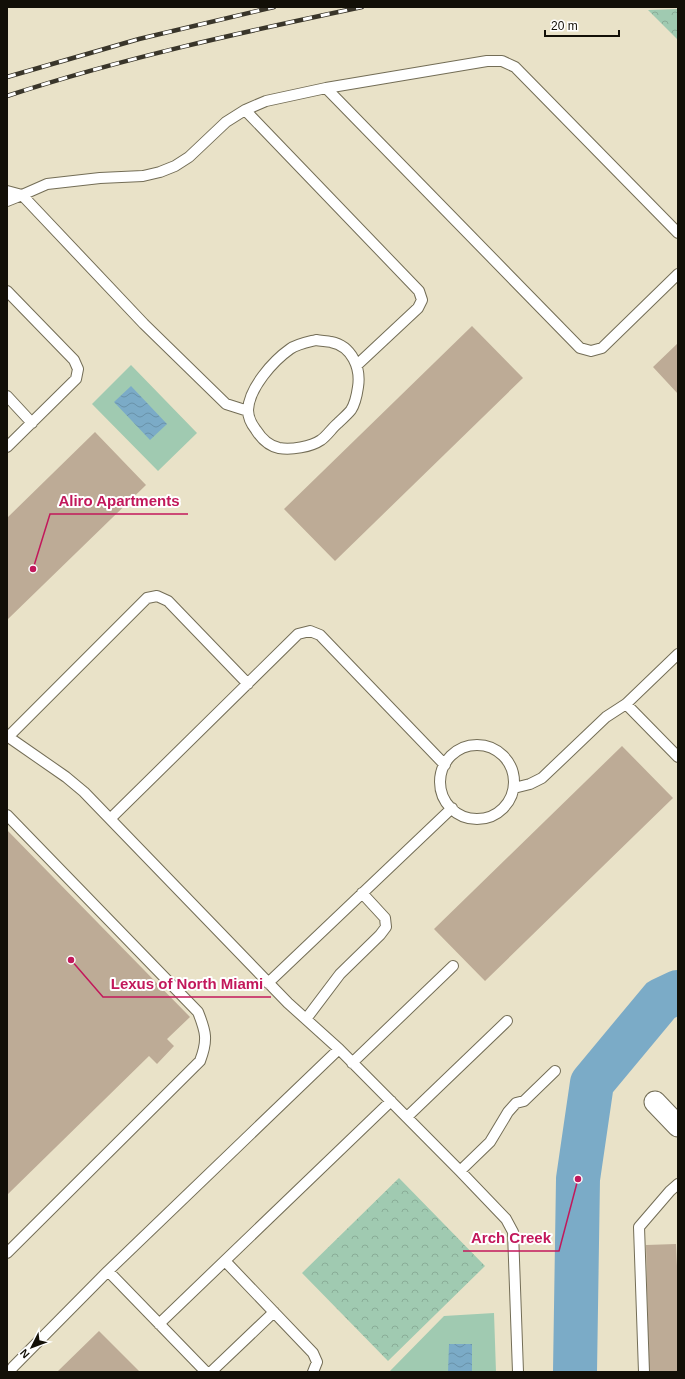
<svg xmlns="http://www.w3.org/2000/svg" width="685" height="1379" viewBox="0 0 685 1379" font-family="Arial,sans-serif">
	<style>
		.green { fill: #a0cab1 }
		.park { fill: url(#park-crowns) }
		.water { fill: url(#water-waves) }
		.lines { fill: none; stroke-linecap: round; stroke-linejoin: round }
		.river { stroke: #7babc7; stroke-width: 44 }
		.building { fill: #bdab96 }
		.lane-casing { stroke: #736d56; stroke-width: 12 }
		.street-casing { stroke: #736d56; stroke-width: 23 }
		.lane { stroke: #fff; stroke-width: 10 }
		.street { stroke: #fff; stroke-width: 21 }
		.rail-casing { stroke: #39352a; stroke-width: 4.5 }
		.rail { stroke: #fff; stroke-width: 3; stroke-dasharray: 9; stroke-linecap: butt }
		.leader { fill: none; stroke: #c2185b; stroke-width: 1.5 }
		.callout-dot { fill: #c2185b; stroke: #fff; stroke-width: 1.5 }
		.callout-label { font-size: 15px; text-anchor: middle; font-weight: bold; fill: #c2185b; stroke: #fff; stroke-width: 4; stroke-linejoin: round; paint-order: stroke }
	</style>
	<defs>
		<pattern id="park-crowns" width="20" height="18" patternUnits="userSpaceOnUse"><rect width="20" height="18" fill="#a0cab1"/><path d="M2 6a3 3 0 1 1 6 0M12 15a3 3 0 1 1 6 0" fill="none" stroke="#89ac97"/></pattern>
		<pattern id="water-waves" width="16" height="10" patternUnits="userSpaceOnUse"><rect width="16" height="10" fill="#7babc7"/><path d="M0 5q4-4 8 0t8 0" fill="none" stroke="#6992a9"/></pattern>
	</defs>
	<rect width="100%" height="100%" fill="#e9e2c8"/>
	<!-- green -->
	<path class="green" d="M131,365L197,433L158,471L92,404Z
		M494,1313L496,1372H391L390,1371L444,1316Z"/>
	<!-- park -->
	<path class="park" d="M678,9V40L648,10Z
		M399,1178L485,1266L388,1361L302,1273Z"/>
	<!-- water -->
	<path class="water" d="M131,386L167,424L150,440L114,402Z
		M449,1344H472V1372H448Z"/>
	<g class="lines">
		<!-- river -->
		<path class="river" d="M575,1372L578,1179L592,1083L661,1000L678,992"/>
	</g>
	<!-- building -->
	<path class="building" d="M472,326L523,378L335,561L284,509Z
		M678,343V394L653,367Z
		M95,432L146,485L7,620V518Z
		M622,746L673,798L485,981L434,929Z
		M7,830L190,1017L167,1039L174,1046L157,1064L149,1056L7,1195Z
		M676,1244L677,1266H678V1372H649L646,1245Z
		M99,1331L140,1372H57Z"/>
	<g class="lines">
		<!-- lane casing -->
		<g class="lane-casing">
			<path id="lane" d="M326,88L580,348L591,351L602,348L678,274
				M245,110L419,291L422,300L418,308L357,365
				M7,191L22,195L47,184L100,178L143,176L160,172L175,166L189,157L226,122L245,110L266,101L326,88L487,61H502L515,67L678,233
				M7,201L22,195L144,324L226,404L248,411
				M7,291L74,360L78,369L76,379L7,447
				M316,340C321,341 327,341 331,342C352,346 361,368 358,387C357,394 355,404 351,410C347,415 342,419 338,423C332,428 327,436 321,440C311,447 291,450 279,448C269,446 261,438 256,430C252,425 248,417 248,410C249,388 273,361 290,349C297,344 308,342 316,340Z
				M7,396L32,423
				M626,704L678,757
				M7,736L66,777L84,792L288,1003L339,1049L460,1171L506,1219L513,1232L518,1372
				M8,737L147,598L157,596L168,601L248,684
				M440 782a37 37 0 1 1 74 0a37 37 0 1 1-74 0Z
				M514,788L530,784L542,778L606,717L626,704L678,654
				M7,815L198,1012C206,1032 208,1040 200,1061L7,1253
				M110,819L298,634L310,631L320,635L445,765
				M268,983L452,808
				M306,1019L340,974L380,935L386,927L385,918L362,893
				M352,1063L453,966
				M407,1117L507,1021
				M460,1171L490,1142L508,1112L516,1103L524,1101L555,1071
				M225,1261L313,1353L317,1362L313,1372
				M108,1271L206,1372
				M159,1324L391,1101
				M10,1372L13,1367L108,1271L339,1049
				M211,1372L274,1312
				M644,1372L639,1227L670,1191L678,1184"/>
		</g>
		<!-- street casing -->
		<g class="street-casing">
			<path id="street" d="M655,1102L678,1126"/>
		</g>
		<!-- lane -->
		<use href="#lane" class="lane"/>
		<!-- street -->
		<use href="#street" class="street"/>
		<!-- rail casing -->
		<g class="rail-casing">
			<path id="rail" d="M7,77L139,39L274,7
				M7,96C123,58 243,32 362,7"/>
		</g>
		<!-- rail -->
		<use href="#rail" class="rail"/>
	</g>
	<!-- callouts -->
	<path class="leader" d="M33 569L50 514H188M71 960L103 997H271M578 1179L559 1251H463"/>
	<g class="callout-dot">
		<circle cx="33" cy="569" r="4"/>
		<circle cx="71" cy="960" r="4"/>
		<circle cx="578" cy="1179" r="4"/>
	</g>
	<g class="callout-label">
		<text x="119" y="506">Aliro Apartments</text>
		<text x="187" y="989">Lexus of North Miami</text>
		<text x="511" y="1243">Arch Creek</text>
	</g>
	<!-- border -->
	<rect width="685" height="1379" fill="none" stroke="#120f07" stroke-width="16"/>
	<!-- north arrow -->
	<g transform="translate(32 1347) rotate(228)" stroke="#ffffff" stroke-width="3" paint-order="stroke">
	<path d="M0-3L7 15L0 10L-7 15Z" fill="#120f07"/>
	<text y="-6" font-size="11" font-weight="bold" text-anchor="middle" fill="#120f07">N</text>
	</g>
	<!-- scale -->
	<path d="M545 30v6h74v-6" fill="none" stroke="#120f07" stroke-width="2"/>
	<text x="551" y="30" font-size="12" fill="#120f07" stroke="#ffffff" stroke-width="3" paint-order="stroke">20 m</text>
</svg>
